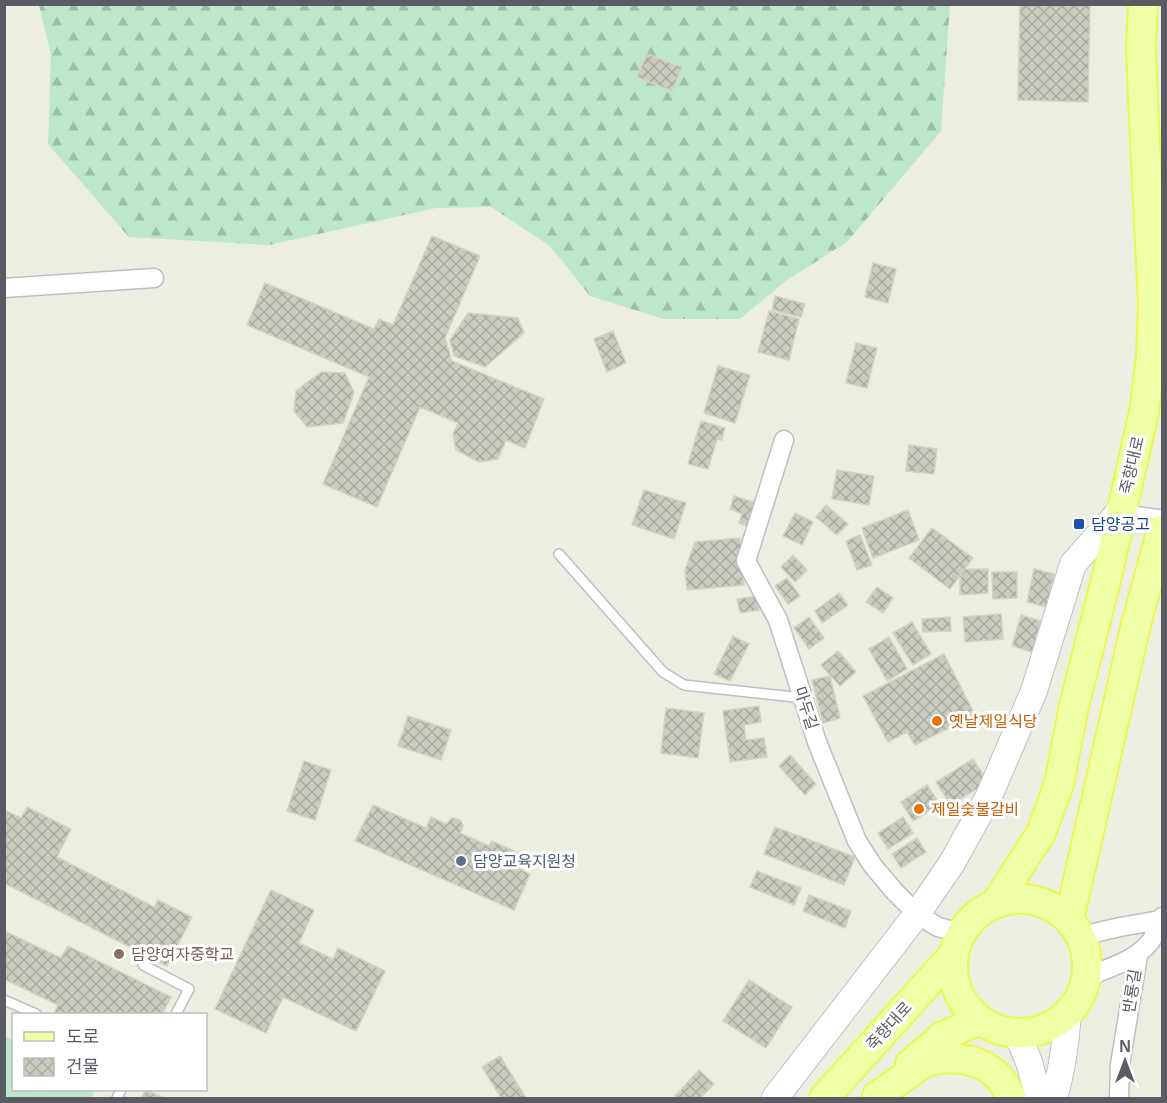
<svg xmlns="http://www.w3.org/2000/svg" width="1167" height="1103" viewBox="0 0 1167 1103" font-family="Helvetica,'Noto Sans KR',sans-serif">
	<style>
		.grass { fill: #bde7cc }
		.forest { fill: url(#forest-firs) }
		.building { fill: url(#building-cross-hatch); stroke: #d2d3c0; stroke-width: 1.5 }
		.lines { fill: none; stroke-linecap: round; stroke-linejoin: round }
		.lane-casing { stroke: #bfbec6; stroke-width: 12 }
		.street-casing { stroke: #bfbec6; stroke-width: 21 }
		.secondary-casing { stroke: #bebfc8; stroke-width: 28 }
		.primary-casing { stroke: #ebf751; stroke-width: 32 }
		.lane { stroke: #fff; stroke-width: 9 }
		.street { stroke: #fff; stroke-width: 18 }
		.secondary { stroke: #fff; stroke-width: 26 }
		.primary { stroke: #eeffa5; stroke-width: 28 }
		.transit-dot { fill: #1a4fb4; stroke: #fff; stroke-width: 2 }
		.food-dot { fill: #e8710a; stroke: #fff; stroke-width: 2 }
		.service-dot { fill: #5c6f8a; stroke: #fff; stroke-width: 2 }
		.education-dot { fill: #8d6e63; stroke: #fff; stroke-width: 2 }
		.labels { text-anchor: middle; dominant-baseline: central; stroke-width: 6; stroke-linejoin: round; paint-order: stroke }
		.street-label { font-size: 16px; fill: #5a5b63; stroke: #fff }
		.transit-label { font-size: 16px; fill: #164399; stroke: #fff; text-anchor: start }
		.food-label { font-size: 16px; fill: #c56008; stroke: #fff; text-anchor: start }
		.service-label { font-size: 16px; fill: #4e5e75; stroke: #fff; text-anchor: start }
		.education-label { font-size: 16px; fill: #785e54; stroke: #fff; text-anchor: start }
	</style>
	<defs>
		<pattern id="forest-firs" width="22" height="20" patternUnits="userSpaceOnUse" patternTransform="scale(1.5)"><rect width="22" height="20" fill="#bde7cc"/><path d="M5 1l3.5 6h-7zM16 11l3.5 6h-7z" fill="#9dbea9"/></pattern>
		<pattern id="building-cross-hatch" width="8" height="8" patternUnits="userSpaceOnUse" patternTransform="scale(1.5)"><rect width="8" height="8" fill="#cbccc0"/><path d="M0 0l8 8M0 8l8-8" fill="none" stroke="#a8a9a0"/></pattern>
	</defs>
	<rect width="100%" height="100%" fill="#eceee2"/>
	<!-- grass -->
	<path class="grass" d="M4,1036L13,1040L14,1090H95L91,1098H5Z"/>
	<!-- forest -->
	<path class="forest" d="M39,5H950L941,131L847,242L787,280L740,319H664L590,296L550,246L491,207L436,208L269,245L129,237L48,144L51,55Z"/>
	<!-- building -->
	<path class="building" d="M1020,4H1090L1088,102L1018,100Z
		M647,54L682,67L672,91L637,77Z
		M432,236L480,256L445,338L452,361L544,399L525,448L506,440L498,459L479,462L456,450L453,434L458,423L420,407L377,507L323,484L369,377L247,325L265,283L374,329L379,319L393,325Z
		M873,263L896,269L888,303L865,297Z
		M775,296L805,304L801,317L772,310Z
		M769,311L799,319L789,360L758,352Z
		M468,313L518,318L524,333L485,367L454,356L450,340Z
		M613,331L626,363L607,372L594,339Z
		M856,343L877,348L867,388L846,383Z
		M718,366L750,375L735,423L704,413Z
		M321,372L345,373L354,393L343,423L307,427L294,411L296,391Z
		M701,421L725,428L722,440L717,439L708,469L688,464Z
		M909,445L937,449L934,474L906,471Z
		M837,470L874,476L869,505L832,499Z
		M644,490L686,503L674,539L632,525Z
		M734,496L760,504L752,528L739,523L742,514L730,509Z
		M826,505L848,524L837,535L816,517Z
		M908,510L919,540L873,558L862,528Z
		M795,513L813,522L802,545L783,536Z
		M932,528L973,558L950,589L909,558Z
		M860,535L872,565L857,570L846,541Z
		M740,538L744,585L687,590L685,570L695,542Z
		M793,555L807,570L795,582L781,567Z
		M965,569H988V593L960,595V576Z
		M1034,569L1054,574L1047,607L1027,602Z
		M992,572H1017V598L993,599Z
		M787,578L800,596L788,604L775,586Z
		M877,587L893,598L883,613L866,602Z
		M839,593L848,605L822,623L815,611Z
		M757,596L759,610L740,613L737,599Z
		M1001,614L1003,639L965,642L963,617Z
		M1021,615L1041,621L1032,652L1012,646Z
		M809,617L824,638L809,649L794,628Z
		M950,617L951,631L923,632L922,619Z
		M912,622L931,654L913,665L893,633Z
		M733,636L749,644L730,681L714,674Z
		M889,637L907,669L887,681L869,649Z
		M838,651L856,672L840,686L821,665Z
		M944,654L975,715L915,745L907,732L888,742L863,696Z
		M830,676L840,718L823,723L812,680Z
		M759,706L761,722L744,725L746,740L764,738L767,757L730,762L723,711Z
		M666,708L704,713L698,758L661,753Z
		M408,716L451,730L441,760L398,746Z
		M790,755L816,784L805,795L779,766Z
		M973,759L988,782L951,805L936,782Z
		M304,761L331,770L315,820L287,811Z
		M927,785L940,804L913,821L901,802Z
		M373,805L426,828L431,817L446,824L452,818L458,819L461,821L463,826L460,833L489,846L492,841L523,855L518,868L530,874L514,910L355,841Z
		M27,807L71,829L57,857L154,907L158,900L192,917L167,966L4,883V810L21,818Z
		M903,817L913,833L888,849L878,833Z
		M775,827L855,857L844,885L764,854Z
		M917,838L926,852L901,868L892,854Z
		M757,871L801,888L794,905L750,887Z
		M271,890L314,910L299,943L333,959L338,948L385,971L356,1031L283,997L266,1033L215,1009Z
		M809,895L851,911L845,928L803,911Z
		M4,931L61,958L68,946L171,997L162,1014H58L54,1013L58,1005L4,979Z
		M749,980L792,1007L766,1048L723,1021Z
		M500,1056L526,1098H501L482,1067Z
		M699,1070L714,1084L700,1098H677L675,1096Z
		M146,1090L164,1098H141Z"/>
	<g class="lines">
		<!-- lane casing -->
		<g class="lane-casing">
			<path id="lane" d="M1126,510L1162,515
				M559,554L663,672L684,685L803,698
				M143,965L189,989L176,1014
				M4,1000L36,1014
				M117,1098L121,1090"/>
		</g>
		<!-- street casing -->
		<g class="street-casing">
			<path id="street" d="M4,288L154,278
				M784,440L746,561L778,620L817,742L857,841L873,866L895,892L917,914L938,927L961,933
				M1081,936L1120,927L1160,920
				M1087,977C1108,968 1135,961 1150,942C1156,935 1156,924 1162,917
				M1119,1098L1120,1065L1138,955"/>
		</g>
		<!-- secondary casing -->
		<g class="secondary-casing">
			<path id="secondary" d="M1017,1033L1029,1062L1039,1098
				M775,1098L917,914L952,863L989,796L1034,691L1073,564L1122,509
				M1054,1098C1062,1070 1066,1043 1068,1013"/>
		</g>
		<!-- primary casing -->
		<g class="primary-casing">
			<path id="primary" d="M953 966a67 67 0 1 1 134 0a67 67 0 1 1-134 0Z
				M996,903L1041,833L1059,784L1074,706L1108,572L1144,412L1151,357L1153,304L1143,100L1141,46L1143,4
				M1069,920L1136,624L1162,530
				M910,1064L943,1036L980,1020
				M877,1096C887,1089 897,1082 907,1075C912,1072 917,1067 922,1064C943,1054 975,1057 993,1072C1002,1079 1007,1088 1011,1098
				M824,1098L954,954"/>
		</g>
		<!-- lane -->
		<use href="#lane" class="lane"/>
		<!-- street -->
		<use href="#street" class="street"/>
		<!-- secondary -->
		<use href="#secondary" class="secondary"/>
		<!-- primary -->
		<use href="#primary" class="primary"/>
	</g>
	<!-- markers -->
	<rect class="transit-dot" x="1073" y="518" width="12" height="12" rx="3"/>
	<g class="food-dot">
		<circle cx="937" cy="721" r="6"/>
		<circle cx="919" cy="809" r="6"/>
	</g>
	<circle class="service-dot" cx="461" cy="861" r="6"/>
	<circle class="education-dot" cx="119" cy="954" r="6"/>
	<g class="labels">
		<!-- street labels -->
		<g class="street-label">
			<text transform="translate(1132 465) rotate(-77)">죽향대로</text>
			<text transform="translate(806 708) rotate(72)">마두길</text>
			<text transform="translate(1132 991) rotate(-81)">반룡길</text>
			<text transform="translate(889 1026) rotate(-48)">죽향대로</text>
		</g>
		<!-- transit labels -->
		<g class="transit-label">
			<text x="1091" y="524">담양공고</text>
		</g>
		<!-- food labels -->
		<g class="food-label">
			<text x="949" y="721">옛날제일식당</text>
			<text x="931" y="809">제일숯불갈비</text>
		</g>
		<!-- service labels -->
		<g class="service-label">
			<text x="473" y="861">담양교육지원청</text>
		</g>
		<!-- education labels -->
		<g class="education-label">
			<text x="131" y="954">담양여자중학교</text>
		</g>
	</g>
	<!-- border -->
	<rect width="1167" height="1103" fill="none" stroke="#5a5b63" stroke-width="12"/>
	<!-- legend -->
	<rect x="12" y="1013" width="195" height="78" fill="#ffffff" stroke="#bdbdc1" stroke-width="1.5"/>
	<rect x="24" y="1032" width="30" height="9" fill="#eeffa5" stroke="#bdbdc1" stroke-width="1.5"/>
	<text x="66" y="1043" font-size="18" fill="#5a5b63">도로</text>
	<rect x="24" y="1058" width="30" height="18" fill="url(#building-cross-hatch)" stroke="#bdbdc1" stroke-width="1.5"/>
	<text x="66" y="1073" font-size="18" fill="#5a5b63">건물</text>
	<!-- north arrow -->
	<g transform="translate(1125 1061)" stroke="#ffffff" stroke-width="4.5" paint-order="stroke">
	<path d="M0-4.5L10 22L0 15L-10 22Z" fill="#5a5b63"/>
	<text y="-9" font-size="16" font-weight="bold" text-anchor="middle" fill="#5a5b63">N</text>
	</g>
</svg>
